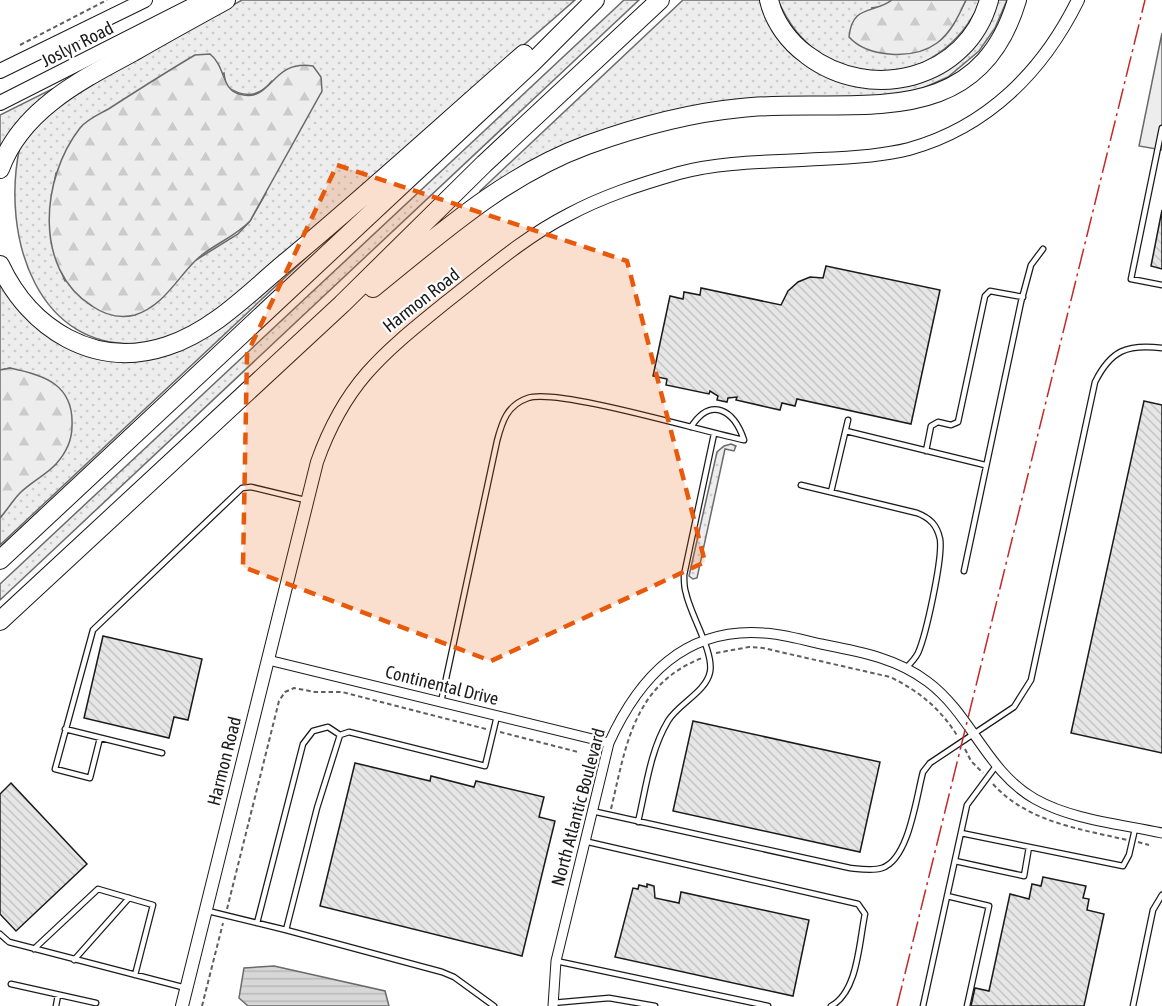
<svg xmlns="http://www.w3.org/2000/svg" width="1162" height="1006" viewBox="0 0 1162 1006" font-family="'Asap Condensed',sans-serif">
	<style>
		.grass { fill: url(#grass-dots); stroke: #6a6a6a; stroke-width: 1.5; fill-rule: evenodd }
		.forest { fill: url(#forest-firs); stroke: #6a6a6a; stroke-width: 1.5 }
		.built { fill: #ededed; stroke: #6a6a6a; stroke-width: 1.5 }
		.water { fill: url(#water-rules); stroke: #6a6a6a; stroke-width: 1.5 }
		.building { fill: url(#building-back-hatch); stroke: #1a1a1a; stroke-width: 1.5 }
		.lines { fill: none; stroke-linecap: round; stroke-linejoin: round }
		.service-casing { stroke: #1a1a1a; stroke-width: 7 }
		.minor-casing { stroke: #1a1a1a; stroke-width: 11 }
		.tertiary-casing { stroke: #1a1a1a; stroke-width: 14 }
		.secondary-casing { stroke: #1a1a1a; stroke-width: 16 }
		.motorway-casing { stroke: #1a1a1a; stroke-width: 20 }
		.path { stroke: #5f5f5f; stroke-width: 2; stroke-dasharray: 4.5 3; stroke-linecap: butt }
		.service { stroke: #fff; stroke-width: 4.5 }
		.minor { stroke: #fff; stroke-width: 9 }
		.tertiary { stroke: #fff; stroke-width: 12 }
		.secondary { stroke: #fff; stroke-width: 14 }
		.motorway { stroke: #fff; stroke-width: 18 }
		.power { stroke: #c62828; stroke-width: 1.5; stroke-dasharray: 21 4.5 3 4.5; stroke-linecap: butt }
		.marked { fill: #e8590c; fill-opacity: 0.2; stroke: #e8590c; stroke-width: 4.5; stroke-dasharray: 12 8; stroke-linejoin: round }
		.labels { text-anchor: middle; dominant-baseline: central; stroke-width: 4.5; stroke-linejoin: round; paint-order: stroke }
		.street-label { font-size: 18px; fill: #1a1a1a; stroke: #fff }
	</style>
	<defs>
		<pattern id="grass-dots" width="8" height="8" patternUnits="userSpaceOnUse" patternTransform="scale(1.5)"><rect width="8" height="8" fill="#ededed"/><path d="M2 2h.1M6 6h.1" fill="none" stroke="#cbcbcb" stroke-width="1.8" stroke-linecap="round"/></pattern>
		<pattern id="forest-firs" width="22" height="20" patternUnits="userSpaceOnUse" patternTransform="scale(1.5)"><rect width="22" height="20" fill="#ededed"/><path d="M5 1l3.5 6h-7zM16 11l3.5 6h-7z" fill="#cbcbcb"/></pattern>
		<pattern id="water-rules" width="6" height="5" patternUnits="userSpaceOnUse" patternTransform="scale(1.5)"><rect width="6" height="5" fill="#d7d7d7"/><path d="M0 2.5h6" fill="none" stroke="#b8b8b8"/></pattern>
		<pattern id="building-back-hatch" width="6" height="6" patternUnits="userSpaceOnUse" patternTransform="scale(1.5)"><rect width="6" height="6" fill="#e6e6e6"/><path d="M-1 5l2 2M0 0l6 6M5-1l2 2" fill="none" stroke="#c5c5c5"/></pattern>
	</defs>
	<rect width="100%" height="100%" fill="#fff"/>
	<!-- grass -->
	<path class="grass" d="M242,0H575L222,309C199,324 173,340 144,343C38,354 0,237 20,146C47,104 97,81 139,58C174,38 208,19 242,0ZM224,73L226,86C243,98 258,98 271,82L266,193L250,221L238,234L196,260L65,281C48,245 48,212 56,173Z
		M624,0H639L0,600V584Z
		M683,0H765L800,57L915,82L997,0H1007L995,28L979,51L948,77L921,89L892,95L724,103L482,194L480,191Z
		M778,0H892L885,6L871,8L953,25L966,0H981C939,96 819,97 778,0Z
		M52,89L53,93L0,154V115Z
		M309,252L310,254L0,545V518L19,493L56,464L10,368L0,370V276L33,322L149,357Z
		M731,444L736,446L734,451L725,449L697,578L693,579L689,576L717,452L724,446Z"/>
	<!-- forest -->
	<path class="forest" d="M892,0H966C959,15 951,33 937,43C914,60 868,58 849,37C852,4 874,14 892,0Z
		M210,54C226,67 221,89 239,94C273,104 270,59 313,66L321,77L322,91L250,221C234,238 211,245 195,261C176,280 163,306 135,315C119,319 105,315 92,306C33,269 41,178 80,128C87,119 100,114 110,108C138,90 166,72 195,55Z
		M10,368C45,375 74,385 72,426C72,440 65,454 56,464C46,475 31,482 20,493C13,500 7,510 0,518V370Z"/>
	<!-- built -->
	<path class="built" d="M1162,33V150L1139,146Z"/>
	<!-- water -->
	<path class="water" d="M274,966L385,991L389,1006H248L239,998L244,968Z"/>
	<!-- building -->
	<path class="building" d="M1162,210V269L1151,266Z
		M826,266L940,290L911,424L797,399L795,406L782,403L780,410L736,400L737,397L728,398L727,402L717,400L718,396L710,391L709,394L666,385L667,379L653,376L670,296L683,299L684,292L700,295L701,288L781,305L788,291L798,282L810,277L823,278Z
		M1144,401L1162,405V753L1071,733Z
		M103,636L202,659L188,720L174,717L169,738L84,718Z
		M693,721L880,762L860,852L673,811Z
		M355,763L430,781L431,776L474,787L476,781L544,797L539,817L555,821L522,956L320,906Z
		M11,783L87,864L16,931L0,914V794Z
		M1043,877L1086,886L1083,898L1089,899L1087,910L1104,914L1084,1006H971L975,988L989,991L1010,894L1029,899L1032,884L1041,886Z
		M647,884L654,886L655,898L679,903L681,892L809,920L793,996L615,957L633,888L638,889L639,885L647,887Z"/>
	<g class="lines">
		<!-- service casing -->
		<g class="service-casing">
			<path id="service" d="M1162,128L1131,279L1162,285
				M846,431L985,465
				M926,451L931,426L938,422L951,425L958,422L985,296L990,291L1023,297
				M801,485L917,513C930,518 937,525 940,539C943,558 926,635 918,653C915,659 910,664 906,668
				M831,492L848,420
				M964,571L1021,302L1031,265L1043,249
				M441,702L497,441C502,422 507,405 528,398C558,388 704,432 744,440C734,410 711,396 691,427
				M65,729L162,753
				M100,738L90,778L55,769L93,630L242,488L251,487L305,500
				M592,811L850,868C860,869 873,871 882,868C909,859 916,798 923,772L930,763L1014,707L1031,680L1095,382C1111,350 1127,344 1162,348
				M638,822C646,788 650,751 668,721C678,704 706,692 710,672C714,652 690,614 686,593C684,588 684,581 684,575L714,434
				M961,833L1123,866L1129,855L1135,829
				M584,841L858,904L865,914C859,942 858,992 831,1006
				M955,861L1024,876L1029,847
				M947,896L989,906L967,1006
				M208,911L286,930
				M257,923L303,744L313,731L328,727L340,735
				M0,934L9,942L186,988
				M34,949L98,889L153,905L135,975
				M74,960L129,898
				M556,961L768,1006
				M11,984L96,1003
				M552,1003L609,998L655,1006
				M56,1006L58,995
				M494,1006L454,977L442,972L286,930L317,808L340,735L349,732L485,766L497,716
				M923,1006L967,805L996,766
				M1133,1006L1153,910L1162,895"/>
		</g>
		<!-- minor casing -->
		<g class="minor-casing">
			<path id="minor" d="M268,660L609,743
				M553,1006L556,961L609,743C639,677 685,627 764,633C784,634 806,641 826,645C862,652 898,659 928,682C971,714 987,772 1035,799C1072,820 1121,824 1162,833"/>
		</g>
		<!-- tertiary casing -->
		<g class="tertiary-casing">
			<path id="tertiary" d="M182,1006L317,462C345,383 382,354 445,303C485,272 523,238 568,215C603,196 641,184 679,173C724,161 773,162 820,159C849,158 881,156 909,149C988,127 1043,71 1078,0"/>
		</g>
		<!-- secondary casing -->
		<g class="secondary-casing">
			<path id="secondary" d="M0,71L145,0
				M0,103L203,0"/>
		</g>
		<!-- motorway casing -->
		<g class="motorway-casing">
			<path id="motorway" d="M769,0C774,22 789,42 807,55C870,103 967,80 989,0
				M0,169C21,110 81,80 133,52C164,34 195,17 226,0
				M0,265C30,329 95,370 167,346C213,331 248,294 285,263C366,196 444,124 524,54
				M373,288C440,234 505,175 587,145C637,127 687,113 741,108C850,96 976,138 1017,0
				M0,560L532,63L595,0
				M0,621L342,304L484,164L660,0"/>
		</g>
		<!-- path -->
		<path class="path" d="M20,45L107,0
			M716,653L749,647L763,648L890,677C919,691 941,709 958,737
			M500,732L578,752
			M965,749L971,761L983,773
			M993,784C1027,822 1080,829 1127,840
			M611,809C626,746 633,685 702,658
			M1138,842L1149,845
			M227,909L279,701L285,692L294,688L315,692H342L486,729
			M202,1006L223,923"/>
		<!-- service -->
		<use href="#service" class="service"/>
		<!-- minor -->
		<use href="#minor" class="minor"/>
		<!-- tertiary -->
		<use href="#tertiary" class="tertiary"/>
		<!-- secondary -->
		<use href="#secondary" class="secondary"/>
		<!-- motorway -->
		<use href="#motorway" class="motorway"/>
		<!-- power -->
		<path class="power" d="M897,1006L1145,0"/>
	</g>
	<!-- marked area -->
	<path class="marked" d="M337,165L627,261L705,562L491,661L243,567L247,354Z"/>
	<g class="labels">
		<!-- street labels -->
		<g class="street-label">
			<text transform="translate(77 44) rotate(-27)">Joslyn Road</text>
			<text transform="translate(421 300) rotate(-38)">Harmon Road</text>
			<text transform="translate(442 685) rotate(14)">Continental Drive</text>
			<text transform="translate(224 761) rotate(-76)">Harmon Road</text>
			<text transform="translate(578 807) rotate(-75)">North Atlantic Boulevard</text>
		</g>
	</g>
</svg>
